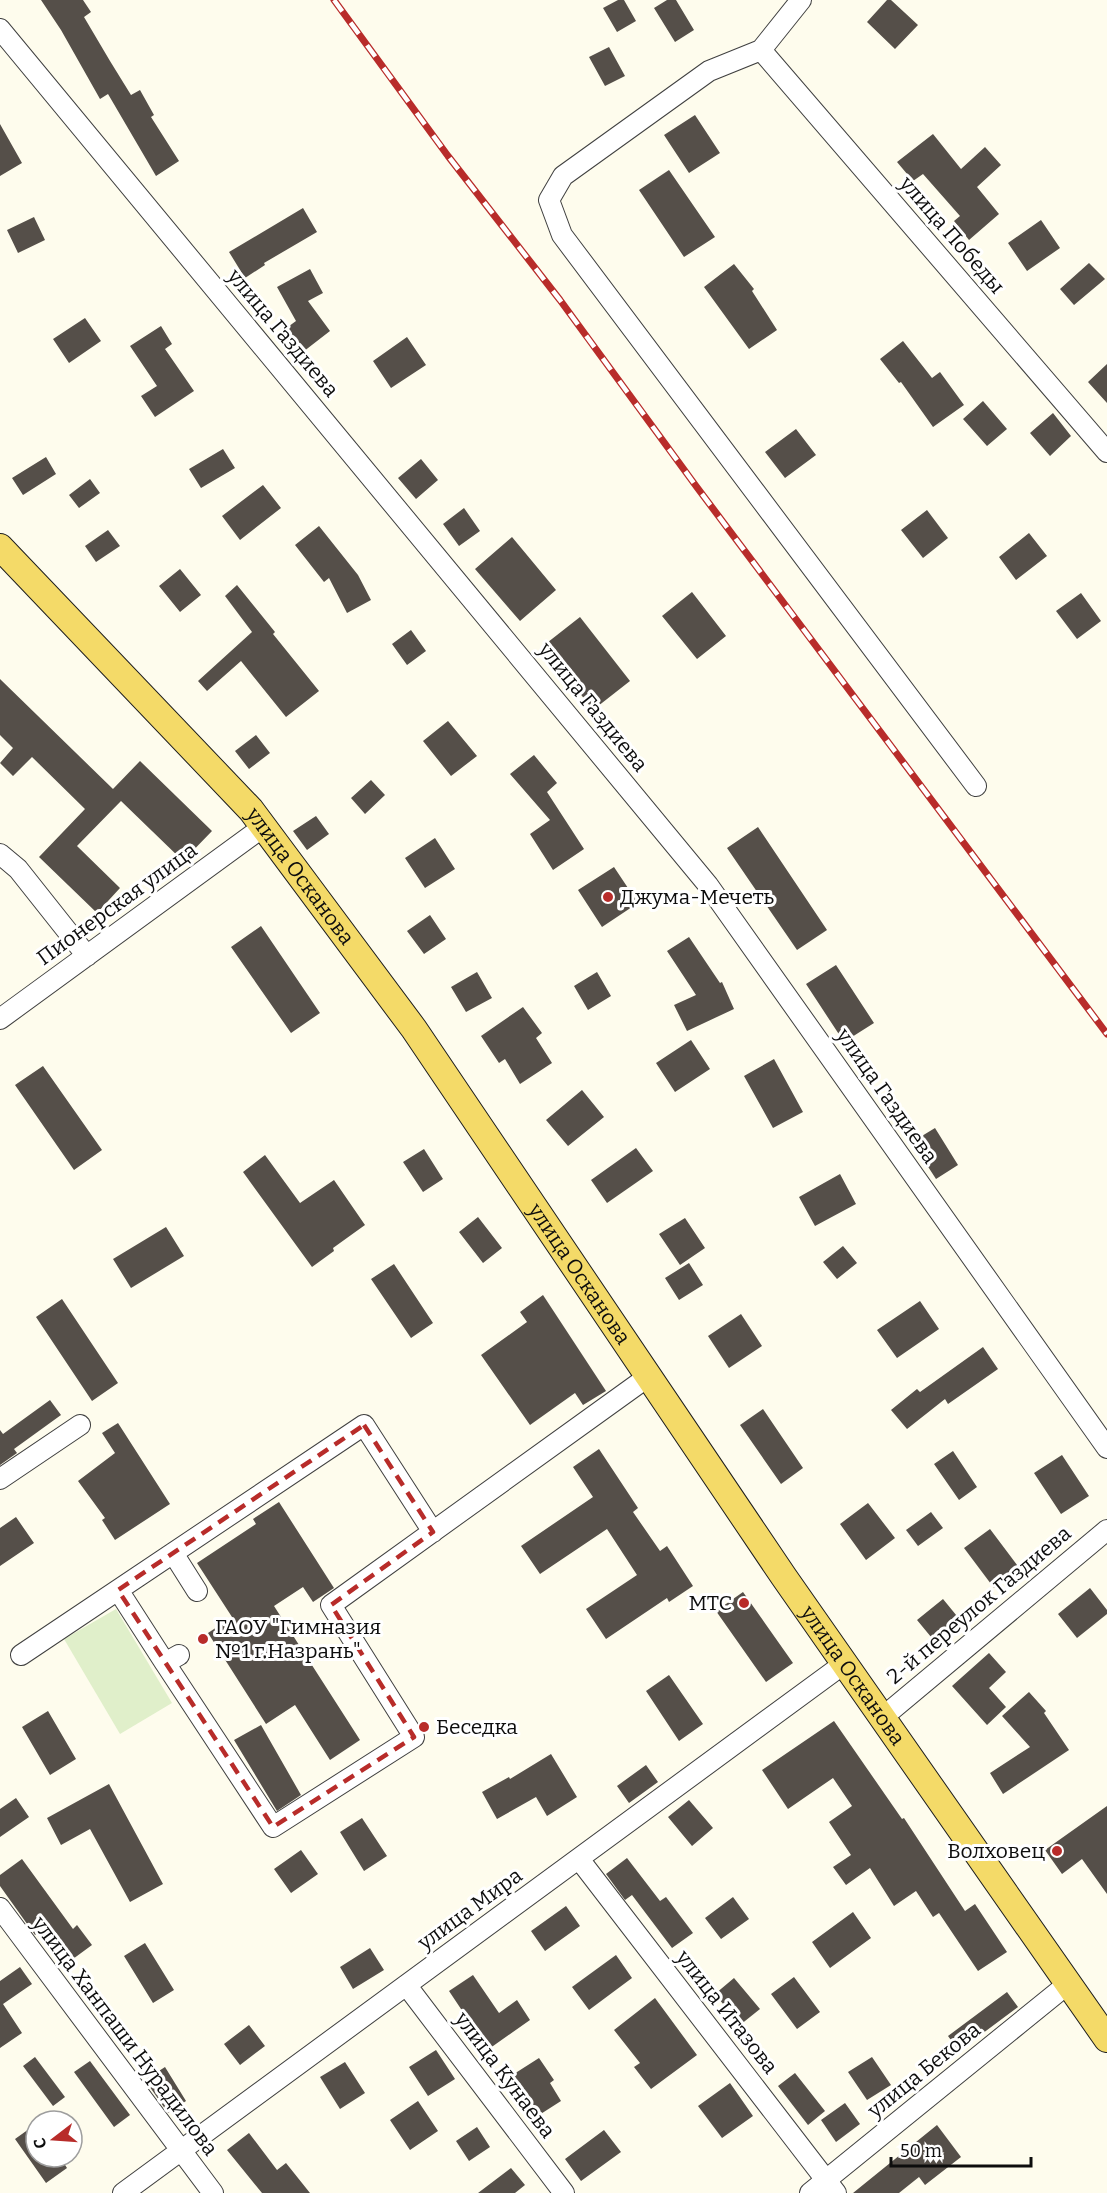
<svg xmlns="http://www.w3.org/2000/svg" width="1107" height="2193" viewBox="0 0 1107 2193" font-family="Bitter,serif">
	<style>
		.pitch { fill: #e0efca }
		.building { fill: #554f49 }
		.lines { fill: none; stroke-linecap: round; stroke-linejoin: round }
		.minor-casing { stroke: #404040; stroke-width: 22 }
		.major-casing { stroke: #1e1e1e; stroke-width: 28 }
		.minor { stroke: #fff; stroke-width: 20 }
		.major { stroke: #f4da68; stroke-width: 26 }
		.rail-casing { stroke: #b82c2a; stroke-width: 7 }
		.rail { stroke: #fff; stroke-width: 4.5; stroke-dasharray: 14; stroke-linecap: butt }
		.marked { fill: none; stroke: #b82c2a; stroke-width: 4.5; stroke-dasharray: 12 8; stroke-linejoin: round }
		.poi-dot { fill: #b82c2a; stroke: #fff; stroke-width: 2 }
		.labels { text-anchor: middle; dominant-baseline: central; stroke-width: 6; stroke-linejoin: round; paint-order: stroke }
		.street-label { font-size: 21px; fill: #0d0d0d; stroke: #fff }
		.poi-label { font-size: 21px; fill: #0d0d0d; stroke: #fff; text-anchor: start }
	</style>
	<rect width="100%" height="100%" fill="#fefced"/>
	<!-- pitch -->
	<path class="pitch" d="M116,1609L172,1703L120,1734L64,1639Z"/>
	<!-- building -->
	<path class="building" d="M41,0H83L91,12L84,17L110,61L131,95L140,90L154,115L151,117L179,161L156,176L108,94L100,99L61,30Z
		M618,0H624L636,21L617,32L603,8Z
		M667,0H676L694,30L675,42L654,8Z
		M887,0H891L918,25L895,49L867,22Z
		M609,47L625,76L605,86L589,57Z
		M695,115L720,153L689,173L664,135Z
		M0,124L22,163L0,176Z
		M933,134L961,169L985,147L1001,165L977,187L999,214L969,240L954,221L960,216L923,174L913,181L897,162Z
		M669,170L715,237L684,257L639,190Z
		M303,208L317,232L264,263L265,265L245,278L229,252Z
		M34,217L45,240L18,253L7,230Z
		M1041,220L1060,248L1027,271L1008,243Z
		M1089,263L1105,279L1074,305L1060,289Z
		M734,264L754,289L752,291L777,330L749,349L704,287Z
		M310,269L323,293L308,301L330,331L299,355L281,332L296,321L277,287Z
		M85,318L101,341L69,363L53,339Z
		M161,326L172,344L165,349L194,391L155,417L141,396L157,386L130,346Z
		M407,337L426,365L391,388L373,361Z
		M903,341L932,378L940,372L964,405L933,427L901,382L899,383L880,359Z
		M1107,364V403L1088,382Z
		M983,401L1007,429L987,446L963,419Z
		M1053,413L1071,436L1050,456L1030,433Z
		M796,429L816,455L785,478L765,452Z
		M223,449L235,468L201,488L189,469Z
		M46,457L56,474L23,495L12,478Z
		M421,459L438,480L416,499L398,478Z
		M90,479L100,493L79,508L69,495Z
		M263,485L281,508L240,540L222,516Z
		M464,508L480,531L459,546L443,524Z
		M927,510L948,538L923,558L901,530Z
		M319,526L358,575L371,600L347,613L329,578L324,582L295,545Z
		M108,530L120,546L96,562L85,546Z
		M1029,533L1047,556L1016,580L999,557Z
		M512,537L556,590L520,621L475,569Z
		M180,569L201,595L180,612L159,586Z
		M237,585L275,632L273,634L319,691L286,717L241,661L207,691L198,681L252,632L225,596Z
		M692,592L726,636L697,659L662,616Z
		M1081,593L1101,621L1077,639L1056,611Z
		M580,617L630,681L593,710L543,646Z
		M411,630L426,651L407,665L392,644Z
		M0,679L113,789L140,761L212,831L183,861L121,801L77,846L120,888L97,913L39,857L85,809L32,757L13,776L0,763L13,748L0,735Z
		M448,721L477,756L451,776L423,741Z
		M256,735L270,753L249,769L235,751Z
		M534,755L557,783L547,792L584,849L553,870L530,834L550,820L510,774Z
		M371,780L385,795L365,814L351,798Z
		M316,816L329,834L307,850L293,831Z
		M758,827L827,930L797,950L727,848Z
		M435,838L455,869L425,888L405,858Z
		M614,867L638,903L602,927L578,890Z
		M430,915L446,939L424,954L407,931Z
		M261,926L320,1013L291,1033L231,947Z
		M689,937L720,983L722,982L734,1009L687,1031L674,1005L696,995L667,951Z
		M836,965L874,1023L844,1042L806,984Z
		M477,972L492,998L466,1012L451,987Z
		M597,972L611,996L588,1010L574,986Z
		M523,1007L542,1033L536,1038L552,1063L520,1084L505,1059L499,1063L481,1036Z
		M691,1040L710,1069L675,1092L656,1063Z
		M774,1059L803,1112L773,1128L744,1076Z
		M43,1066L102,1150L74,1170L15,1085Z
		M582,1090L604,1117L568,1146L546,1120Z
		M935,1128L958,1165L936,1179L912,1142Z
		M636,1148L653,1171L607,1203L591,1180Z
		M424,1149L443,1179L423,1192L403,1162Z
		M265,1155L300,1203L334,1180L365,1225L333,1248L334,1251L312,1267L243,1172Z
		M840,1174L856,1204L815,1226L799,1197Z
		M478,1217L502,1248L483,1263L459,1232Z
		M685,1218L705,1248L680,1265L659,1234Z
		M166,1227L184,1256L131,1288L113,1259Z
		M843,1246L857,1263L837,1279L823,1262Z
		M689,1263L703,1285L679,1300L665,1278Z
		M394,1264L433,1323L411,1338L371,1279Z
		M543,1295L606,1391L583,1405L575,1393L530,1425L481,1355L527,1322L520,1312Z
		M62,1299L118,1383L92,1401L36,1317Z
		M920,1301L939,1329L897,1358L877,1330Z
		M741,1314L762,1346L729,1368L708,1336Z
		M983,1347L998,1369L948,1404L945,1399L907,1429L891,1410L917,1389L920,1392Z
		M50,1400L61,1415L14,1449L17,1453L0,1465V1430L3,1434Z
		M763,1409L803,1468L781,1484L740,1425Z
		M118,1423L170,1504L115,1540L102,1520L105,1518L78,1481L115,1453L102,1433Z
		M599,1449L638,1508L633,1512L660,1551L667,1546L693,1586L669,1602L667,1598L606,1639L586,1609L637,1575L607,1529L540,1574L521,1546L593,1497L573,1467Z
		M953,1451L977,1487L959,1500L934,1464Z
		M1062,1455L1089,1496L1061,1514L1034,1473Z
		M279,1502L334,1588L313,1602L303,1587L274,1606L360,1740L330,1760L295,1705L266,1724L208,1633L232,1617L197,1563L256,1524L253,1519Z
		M868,1503L895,1538L866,1560L840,1524Z
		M931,1512L943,1528L918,1546L906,1530Z
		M16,1517L34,1543L0,1566V1528Z
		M990,1529L1020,1569L994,1588L964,1548Z
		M1090,1588L1107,1610V1614L1077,1638L1058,1614Z
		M743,1592L793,1663L766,1682L716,1611Z
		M943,1599L961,1621L936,1643L917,1620Z
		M989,1653L1006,1672L989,1688L1006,1707L987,1725L952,1686Z
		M669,1675L703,1724L679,1741L646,1691Z
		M1029,1692L1046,1711L1044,1713L1069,1750L1003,1794L990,1773L1030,1747L1002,1716Z
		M48,1711L76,1759L50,1775L22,1727Z
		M834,1721L902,1819L904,1818L965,1911L975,1904L1007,1952L978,1971L939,1913L933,1917L916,1891L894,1906L870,1868L846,1885L833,1867L851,1855L829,1822L852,1806L833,1778L788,1809L762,1770Z
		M261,1725L301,1795L277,1811L234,1740Z
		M551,1754L577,1797L547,1816L536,1797L497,1819L482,1792L509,1777L510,1779Z
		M646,1765L658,1782L629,1803L617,1786Z
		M109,1784L163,1884L130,1902L90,1829L61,1845L47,1818Z
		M16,1798L29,1817L0,1837V1809Z
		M689,1800L713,1828L692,1846L668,1817Z
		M1107,1806V1894L1082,1859L1062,1874L1045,1850Z
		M362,1818L387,1856L364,1871L340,1832Z
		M301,1850L318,1874L291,1893L274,1869Z
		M627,1858L660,1901L666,1897L693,1933L672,1948L632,1895L625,1900L606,1874Z
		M22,1859L73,1929L77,1925L92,1945L62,1967L37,1934L35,1935L0,1886V1875Z
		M733,1897L749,1919L721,1939L705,1918Z
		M566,1906L580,1926L545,1951L531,1931Z
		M853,1912L871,1938L830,1968L812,1942Z
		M145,1943L174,1990L153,2003L124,1956Z
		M370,1948L384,1970L353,1989L340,1967Z
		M616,1955L632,1978L589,2010L572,1987Z
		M20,1967L32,1984L3,2004L22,2033L0,2048V1981Z
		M473,1975L499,2013L517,2000L530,2020L486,2051L472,2032L475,2030L449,1991Z
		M794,1977L820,2012L797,2029L771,1994Z
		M734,1978L760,2009L740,2025L715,1994Z
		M1007,1992L1018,2007L959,2051L948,2036Z
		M655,1998L697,2055L651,2089L634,2067L640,2063L614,2030Z
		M249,2025L265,2046L240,2065L224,2044Z
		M436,2050L455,2079L428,2096L409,2067Z
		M35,2057L65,2097L53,2106L23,2066Z
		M872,2057L891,2085L867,2100L848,2072Z
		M539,2058L554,2080L550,2083L561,2101L536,2117L526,2099L522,2102L506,2079Z
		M90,2061L130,2115L114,2127L74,2072Z
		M345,2062L365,2093L340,2109L320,2077Z
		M165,2067L186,2101L168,2113L145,2080Z
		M795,2073L825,2111L808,2125L778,2086Z
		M730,2083L753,2116L722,2138L698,2106Z
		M418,2101L438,2131L410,2150L390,2120Z
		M845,2103L860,2124L836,2142L821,2120Z
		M36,2124V2157H60L67,2168L46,2183L15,2139Z
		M937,2125L961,2157L925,2185L919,2177L899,2193H853Z
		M477,2127L490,2147L469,2161L456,2141Z
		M604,2130L621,2152L581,2181L565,2159Z
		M249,2133L277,2170L286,2163L310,2193H262L227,2150Z
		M511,2168L525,2185L515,2193H478Z"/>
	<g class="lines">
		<!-- minor casing -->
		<g class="minor-casing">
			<path id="minor" d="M801,0L761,50L709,71L563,176L549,200L562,235L976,786
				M0,29L708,885L1107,1448
				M761,50L1107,452
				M0,854L18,869L87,956
				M0,1019L263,827
				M0,1479L80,1425
				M173,1553L197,1591
				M118,1590L165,1663L179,1655
				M21,1655L364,1425L433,1532
				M165,1663L273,1827L414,1737L331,1605L649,1376
				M883,1717L1107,1530
				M579,1859L836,2193
				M0,1908L213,2193
				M407,1986L564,2193
				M123,2193L845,1663
				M810,2193L1069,1983"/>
		</g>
		<!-- major casing -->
		<g class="major-casing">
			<g id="major">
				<path id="s1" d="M0,547L251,810L414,1029L784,1577L1107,2039"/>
			</g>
		</g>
		<!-- minor -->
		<use href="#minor" class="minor"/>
		<!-- major -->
		<use href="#major" class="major"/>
		<!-- rail casing -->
		<g class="rail-casing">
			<path id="rail" d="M334,0L448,156L560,300L696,486L1107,1034"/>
		</g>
		<!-- rail -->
		<use href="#rail" class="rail"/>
	</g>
	<!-- marked area -->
	<path class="marked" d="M364,1425L433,1532L331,1605L414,1737L273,1827L118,1590Z"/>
	<!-- markers -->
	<g class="poi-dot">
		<circle cx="608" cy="897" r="6"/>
		<circle cx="744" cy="1603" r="6"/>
		<circle cx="203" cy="1639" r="6"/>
		<circle cx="424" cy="1727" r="6"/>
		<circle cx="1057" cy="1851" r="6"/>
	</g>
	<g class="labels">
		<!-- street labels -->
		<g class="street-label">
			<text transform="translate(952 235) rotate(49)">улица Победы</text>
			<text transform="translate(283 333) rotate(50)">улица Газдиева</text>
			<text transform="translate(593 707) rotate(51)">улица Газдиева</text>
			<text stroke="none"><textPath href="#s1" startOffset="446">улица Осканова</textPath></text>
			<text transform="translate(117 904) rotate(-36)">Пионерская улица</text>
			<text transform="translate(887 1096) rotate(55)">улица Газдиева</text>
			<text stroke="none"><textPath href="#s1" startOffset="932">улица Осканова</textPath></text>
			<text transform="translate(979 1605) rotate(-40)">2-й переулок Газдиева</text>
			<text stroke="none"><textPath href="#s1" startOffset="1418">улица Осканова</textPath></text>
			<text transform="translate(470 1909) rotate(-36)">улица Мира</text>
			<text transform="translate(727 2012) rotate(52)">улица Итазова</text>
			<text transform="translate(125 2036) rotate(53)">улица Ханпаши Нурадилова</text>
			<text transform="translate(924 2070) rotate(-39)">улица Бекова</text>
			<text transform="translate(505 2075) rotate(53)">улица Кунаева</text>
		</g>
		<!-- poi labels -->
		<g class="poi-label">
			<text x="620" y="897">Джума-Мечеть</text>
			<text x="732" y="1603" text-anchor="end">МТС</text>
			<text x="215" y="1627">ГАОУ "Гимназия<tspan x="215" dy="24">№1 г.Назрань"</tspan></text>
			<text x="436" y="1727">Беседка</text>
			<text x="1045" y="1851" text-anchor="end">Волховец</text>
		</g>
	</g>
	<!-- north arrow -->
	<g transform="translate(54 2139) rotate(253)"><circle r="28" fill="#ffffff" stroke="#9e9e9e" stroke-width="1.5"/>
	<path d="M0-4.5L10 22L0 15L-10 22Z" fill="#b82c2a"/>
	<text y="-9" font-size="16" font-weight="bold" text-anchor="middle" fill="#0d0d0d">С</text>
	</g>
	<!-- scale -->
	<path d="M891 2157v9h140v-9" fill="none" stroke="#0d0d0d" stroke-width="3"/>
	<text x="900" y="2157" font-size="18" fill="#0d0d0d" stroke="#ffffff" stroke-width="4.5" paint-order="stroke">50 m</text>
</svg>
